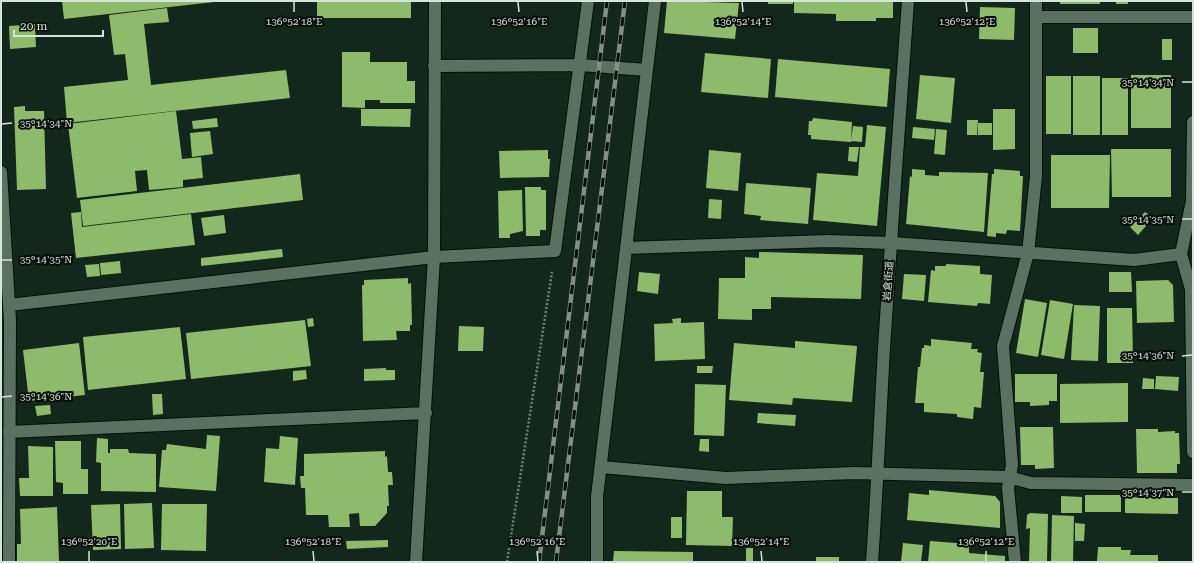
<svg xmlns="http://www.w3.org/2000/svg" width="1194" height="563" viewBox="0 0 1194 563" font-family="'Roboto Serif','Noto Sans JP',serif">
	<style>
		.building { fill: #8ebb6b }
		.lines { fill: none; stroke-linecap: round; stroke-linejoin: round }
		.minor-casing { stroke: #001006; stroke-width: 14 }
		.path { stroke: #718277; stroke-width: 2.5; stroke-dasharray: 2 2; stroke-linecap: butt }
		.minor { stroke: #5a7162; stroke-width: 12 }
		.rail-casing { stroke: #809187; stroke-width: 4.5 }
		.rail { stroke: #060e09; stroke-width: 3; stroke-dasharray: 9; stroke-linecap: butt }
		.ticks { fill: none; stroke: #d7e4db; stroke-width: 1.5 }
		.labels { text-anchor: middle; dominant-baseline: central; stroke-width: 4; stroke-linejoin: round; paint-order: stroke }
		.street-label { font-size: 10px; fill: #d7e4db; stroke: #060e09 }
		.ticks-label { font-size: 10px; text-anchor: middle; fill: #d7e4db; stroke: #060e09; stroke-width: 4; stroke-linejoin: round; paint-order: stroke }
	</style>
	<rect width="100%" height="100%" fill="#13281c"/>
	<!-- building -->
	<path class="building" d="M62,1H214V2L64,19Z
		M317,1H411V18H317Z
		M667,1L739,3L735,39L664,33Z
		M768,1H793V4H768Z
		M794,1H893V18H876V21H836V14L794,13Z
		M1060,1H1100V4H1060Z
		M1116,1H1128V4H1116Z
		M980,7L1015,8L1014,40L979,39Z
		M167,8L169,22L144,24L151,85L286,70L290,98L67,123L64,87L128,80L125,54L114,55L109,15Z
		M35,24L36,47L10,49L9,26Z
		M1073,28H1098V53H1073Z
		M1162,39H1172V60H1162Z
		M342,52H370V62H407V81H415V103H380V100H365V108L342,107Z
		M705,53L771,59L768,98L701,92Z
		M778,59L890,69L887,107L775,97Z
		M920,75L955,78L951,123L916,119Z
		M1131,75H1171V128H1131Z
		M1046,76H1071V134H1046Z
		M1073,76H1100V135H1073Z
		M1102,78H1128V135H1102Z
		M25,106V111H44L46,189L17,190L14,107Z
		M361,109H411L410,127L361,126Z
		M993,109H1015V149L993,150Z
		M176,111L182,159L201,157L203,178L183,180V187L149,190L147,170L135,171L137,191L77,198L68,124Z
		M217,118L218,127L193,129L192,121Z
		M813,118L852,122L851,142L811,139V135H808L809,121H812Z
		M967,120H978L977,135H967Z
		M978,123H992V135H978Z
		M867,125L886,127L877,226L813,220L817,173L858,176L860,147H865Z
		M853,126L863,127L862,142L851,141Z
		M913,127L935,129L934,140L912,138Z
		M936,129L947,130L945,155L934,154Z
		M210,131L213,154L192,157L190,133Z
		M849,147H859L857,162L848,161Z
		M1111,149H1171V197H1112Z
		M548,150V159H550L549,177L500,178L499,151Z
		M709,150L741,153L738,191L706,188Z
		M1051,155H1110L1109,208H1051Z
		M912,169L925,170V175L939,176V172L988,173L984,232L906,224L910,176L912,177Z
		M994,169L1020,171V176H1023L1020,231L1007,230L1006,234L996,233V237L987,236L992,174H994Z
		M300,174L303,200L83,226L80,200Z
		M746,183L811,188L808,224L760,220L761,216L744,214Z
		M525,187H541V190H546V230H540V236H526Z
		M522,190L523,231L510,234V238H499L498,191Z
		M709,199L722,200L721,219L708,218Z
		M81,212L82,227L191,214L195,245L76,258L71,213Z
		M1145,212L1153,218L1138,235L1130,227Z
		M224,215L226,233L204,236L201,218Z
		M282,249L283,257L201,266V258Z
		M759,252L863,255L861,299L771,297V309H752V320L718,319L719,278H745V257L759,258Z
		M120,261L121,273L101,275L100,263Z
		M99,264L100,276L87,277L85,265Z
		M946,264L980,266V274L992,275L990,304L978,303L977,306L928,302L931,270L935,271V266H946Z
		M639,272L660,274L658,294L637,291Z
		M1109,272H1131L1132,292H1109Z
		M904,274L926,275L924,301L902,299Z
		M408,278V284L411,283L412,325H410V331H396L397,340L363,341L362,285H364V280Z
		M1168,280L1173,285L1174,322L1137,323L1136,281Z
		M1025,299L1047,303L1038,357L1016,353Z
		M1050,300L1073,304L1064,359L1041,355Z
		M1074,305L1100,306L1098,361L1071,360Z
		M1107,308H1132L1133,363H1107Z
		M313,318L314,326L308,327L307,319Z
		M681,318V323L704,322L705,359L655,361L654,324L673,323L672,319Z
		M305,320L311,366L191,379L186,333Z
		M459,326L484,327L483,351H458Z
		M180,327L186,379L88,390L83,337Z
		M931,339L972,343L971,349H978L977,352L982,353L980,372H984L981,408L974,407L973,419L957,417V414L924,412V403H915L918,367H920L922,348H924V345L931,346Z
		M795,341L857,346L852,402L793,398L792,405L729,400L734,343L795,348Z
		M79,343L85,395L29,401L23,350Z
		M697,366H713L712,373H697Z
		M386,368V370H395V380L364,381V369Z
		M306,370L307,379L293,381V371Z
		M1015,374H1057V401H1049V405L1030,406V402H1015Z
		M1156,376L1179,377L1178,391L1155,389Z
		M1143,378L1154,379V389H1142Z
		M1128,383V422L1060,423V384Z
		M695,384L726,385L724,436L694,435Z
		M152,394H162L163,414L153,415Z
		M50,405L51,414L37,416L35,406Z
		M758,413L796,415L795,426L757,423Z
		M1020,427H1053L1054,468L1035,469V465H1021Z
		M1136,429H1158V432L1175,431V433H1179L1180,464H1177V473H1137Z
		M207,435L220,436L216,491L159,487L162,450H166L167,444L206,449Z
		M280,436L298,438L295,485L264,482L266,448L279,449Z
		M97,438L108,439V453H110V449H128L129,453L156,454V492L101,491V463L96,462Z
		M700,439H709V452L699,451Z
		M55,441H81V469H88V494H63V483L56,482Z
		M28,446L53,447V496H20L19,478H29Z
		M385,451V457L387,456L388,472H392L393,485H388L389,506H387V513L375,526H360L359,513L349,514L350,527H329L328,515H306L305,488H301L300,476H304V454Z
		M929,490L995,496L1000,502V528L907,520L909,493L929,495Z
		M687,491H722V517H733L732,546L686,545Z
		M1085,495H1121V512H1085Z
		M1061,496L1082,497V513H1061Z
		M1125,497L1178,498V514L1125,513Z
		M152,503L154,548L125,549L124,504Z
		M120,504L121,549L93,550L91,505Z
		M162,504H207L206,551L161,550Z
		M57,507L59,561L27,562V543V562H17V544H21L20,509Z
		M1030,513L1048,514L1047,562H1029L1030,528L1026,529L1027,515Z
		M1052,515L1074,516L1073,562H1051Z
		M671,517H682V538H671Z
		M1075,523L1085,524L1084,541H1075Z
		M388,540V547L347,549L346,541Z
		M930,541L969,544V553L1005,556V562H928Z
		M903,543L923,545L921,562H901Z
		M1098,547H1121V550H1131L1130,555H1158V562H1097Z
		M746,548H753V562H746Z
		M614,551L693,552V562H613Z
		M816,557H839V562H816Z"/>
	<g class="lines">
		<!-- minor casing -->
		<g class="minor-casing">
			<path id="minor" d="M1036,17H1193
				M434,66L580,65L647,70
				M1193,122L1192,201L1181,254L1191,289L1193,452
				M1,172L10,321L9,562
				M626,248L829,241L891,243L1134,260L1181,254
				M9,305L434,257L555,251L588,1
				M9,432L426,413
				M601,467L726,478L855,473L1009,477L1031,483L1193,485
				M416,562L434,257L435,1
				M597,562V497L655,1
				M872,562C877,491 880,419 884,348C891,232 900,117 908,1
				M1015,562L1008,488L1012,465L1003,346L1028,253L1036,176V1"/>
		</g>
		<!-- path -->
		<path class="path" d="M507,562L552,272"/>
		<!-- minor -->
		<use href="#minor" class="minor"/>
		<!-- rail casing -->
		<g class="rail-casing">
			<path id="rail" d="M539,562L607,1
				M556,562L625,1"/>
		</g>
		<!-- rail -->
		<use href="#rail" class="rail"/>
	</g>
	<!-- ticks -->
	<path class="ticks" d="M294,2V12M518,2L519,12M742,2L743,12M966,2L967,12M1182,82H1192M2,124L12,123M1182,219H1192M2,260H12M1182,356L1192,355M2,397L12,396M1182,492H1192M89,551V561M313,551L314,561M537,551L538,561M761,551L762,561M986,551V561"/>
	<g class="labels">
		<!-- street labels -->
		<g class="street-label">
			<text transform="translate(888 281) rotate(-86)">岩倉街道</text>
		</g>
	</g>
	<g class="ticks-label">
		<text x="294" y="25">136°52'18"E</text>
		<text x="519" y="25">136°52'16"E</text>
		<text x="743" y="25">136°52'14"E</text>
		<text x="967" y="25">136°52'12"E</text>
		<text x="1148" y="86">35°14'34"N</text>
		<text x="46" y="127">35°14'34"N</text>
		<text x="1148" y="223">35°14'35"N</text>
		<text x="46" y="263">35°14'35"N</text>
		<text x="1148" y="359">35°14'36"N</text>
		<text x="46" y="400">35°14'36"N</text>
		<text x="1148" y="496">35°14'37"N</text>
		<text x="89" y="545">136°52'20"E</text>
		<text x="313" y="545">136°52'18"E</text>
		<text x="537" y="545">136°52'16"E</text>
		<text x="761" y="545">136°52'14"E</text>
		<text x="986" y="545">136°52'12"E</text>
	</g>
	<!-- border -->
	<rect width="1194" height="563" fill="none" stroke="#d7e4db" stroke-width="4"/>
	<!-- scale -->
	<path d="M14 30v6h89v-6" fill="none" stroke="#d7e4db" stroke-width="2"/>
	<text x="20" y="30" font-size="12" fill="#d7e4db" stroke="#060e09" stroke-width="3" paint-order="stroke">20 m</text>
</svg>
